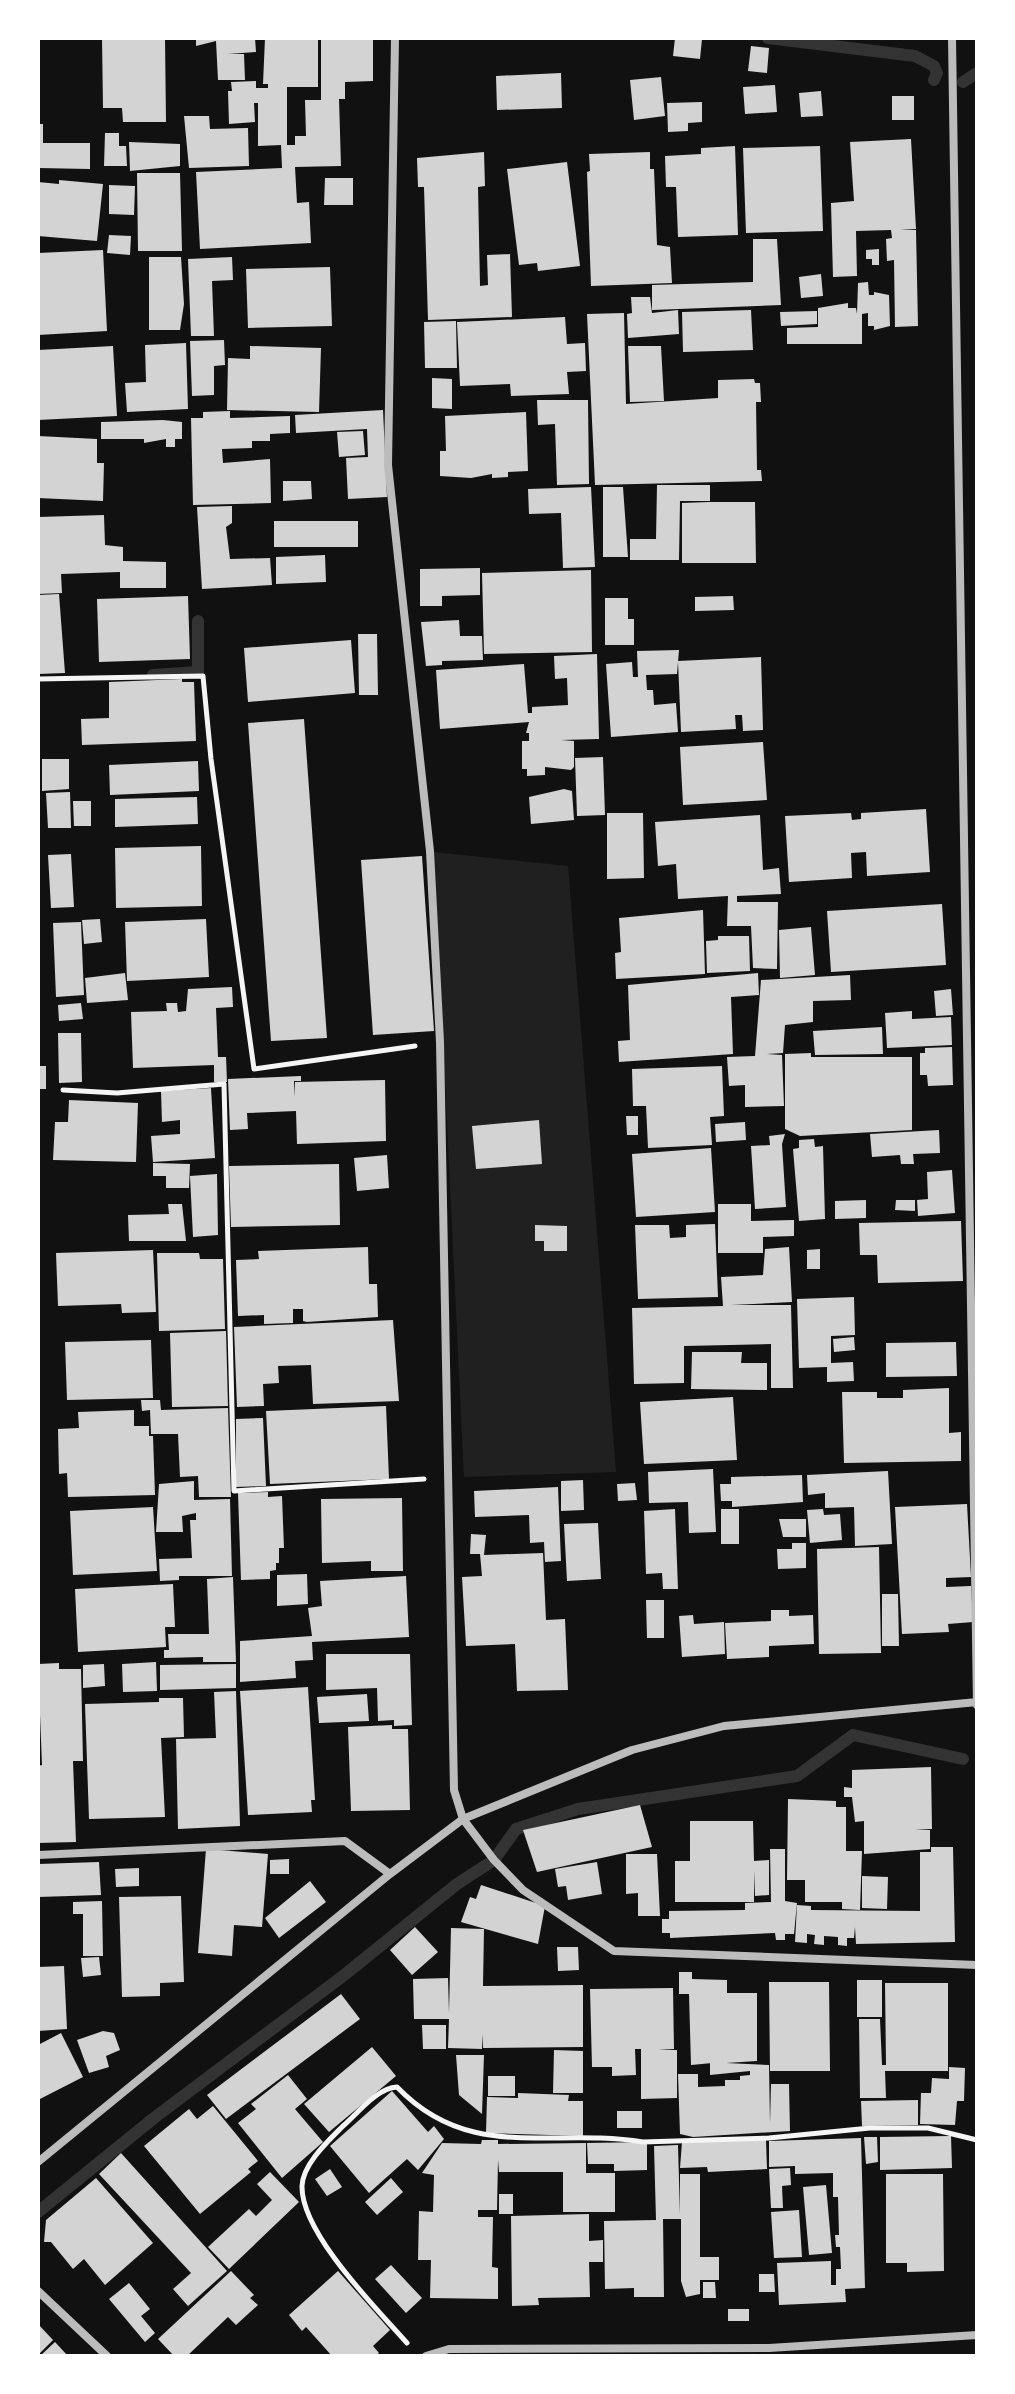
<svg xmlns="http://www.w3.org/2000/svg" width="1015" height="2394" viewBox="0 0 1015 2394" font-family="'PT Sans Narrow',sans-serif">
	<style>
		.green { fill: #202020 }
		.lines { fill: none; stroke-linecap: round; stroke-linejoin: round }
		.stream { stroke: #333; stroke-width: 12 }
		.building { fill: #d3d3d3 }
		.path { stroke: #f5f5f5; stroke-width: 5 }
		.minor { stroke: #bcbcbc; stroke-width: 8 }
	</style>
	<rect width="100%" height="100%" fill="#111"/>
	<!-- green -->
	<path class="green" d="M434,852L568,866L616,1472L464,1477Z"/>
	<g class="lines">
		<!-- stream -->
		<path class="stream" d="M768,38L915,56L934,66L937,73L934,80
			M963,82L977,73
			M153,675L198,672V621
			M38,2212L154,2118L343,1976L457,1884L494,1860L516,1829L578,1809L797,1776L853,1735L963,1759"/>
	</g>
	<!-- building -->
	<path class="building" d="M102,38H165L166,122H123L122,108H103Z
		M196,38H255L256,52L228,54H244L245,80H218L216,41L196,46Z
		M265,38H318V87H287V145H295V136H306L305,100H321V38H373V81L345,82V99H339L341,166L295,167L297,203L309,202L311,243L200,249L196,172L282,168L281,145L258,146V103H254L255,122L229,124L228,91H232L231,82L256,81V88H268V84H263Z
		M675,38L702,39L700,59L673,56Z
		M751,46L769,48L767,73L748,71Z
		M561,73L562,108L497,110L496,76Z
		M661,77L665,116L634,120L630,80Z
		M775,85L777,112L745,114L743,87Z
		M821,91L823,116L801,117L799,93Z
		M892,96H914V120H892Z
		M702,102V122L688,123V131L668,132L667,103Z
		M184,116H209L210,129L248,128L249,166L189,168Z
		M38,124H43V143H90V169L38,168Z
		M105,133H119V146H126L127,166H104Z
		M911,139L916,229L900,230H916L918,326L895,327L894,260L887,261L886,239L892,238L891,230L856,231L857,276L833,277L831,203L854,201L850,142Z
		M129,142L180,144V166L130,171Z
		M735,146L738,235L678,237L676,187H666L665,156L701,154V148Z
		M820,146L823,231L746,233L743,148Z
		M484,152L485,186L478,187L480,286L488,285L487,255L510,254L512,317L428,320L424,187H418L417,158Z
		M650,152V169H654L657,245L670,247L672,283L591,286L587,172L590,171L589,154Z
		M567,162L580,266L538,271L537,263L519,265L507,169Z
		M137,173H180L182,251H138Z
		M325,178H353V205H324Z
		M59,180L103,184L97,241L38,236V182L59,184Z
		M109,185L135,186L134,215L109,214Z
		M109,235L131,236L130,255L107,253Z
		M753,239H777L781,305L652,310V285L753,282Z
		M879,249V265H872V259H866V250Z
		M103,250L107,331L38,335V253Z
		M149,257H181L184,304L180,330H149Z
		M232,257L233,280L212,281L214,336H191L188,259Z
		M330,267L332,326L248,328L246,269Z
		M821,274L823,296L801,298L799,277Z
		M868,282L869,295H874V292L889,295L890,326L874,330V326H868V313L862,314V344H787V328L818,327V308L848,303V308H856L857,314L858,283Z
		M631,297H650L652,313L678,310L679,334L628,338L627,314L632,313Z
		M751,310L753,350L683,352L682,312Z
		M817,311V324L781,326L780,312Z
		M624,313L626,404L718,398V380L754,379L755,383H760L761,402H756L757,470H761L762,481L595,485L587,314Z
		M565,317L567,344L585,343L586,371L567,372L569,394L511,396L510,384L460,386L457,322Z
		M456,321L457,368H425L424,322Z
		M224,340L225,365L214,366V395L192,396L190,341Z
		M186,343L188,409L127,412L125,383L146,382L145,345Z
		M113,346L117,416L38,420V350Z
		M250,346L321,348L319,412L227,410L228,358L250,359Z
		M628,346H661L664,401L630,402Z
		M432,378L452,379V409L432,408Z
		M537,400H588L589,484L557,485L555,424L538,425Z
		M383,410L387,497L348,499L346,458L368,457L367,429L296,433L295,415Z
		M230,411V418L290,416V433L270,434V441H252V448L222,449L223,463L270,459L271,503L193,505L191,418H203V412Z
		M526,412L528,471L508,472V477L492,478V474L471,478L440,476V451H446L445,416Z
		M163,420L182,422V439H175V447H166V439L144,443V439H101V422Z
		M363,431L365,455L339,457L337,432Z
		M38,436L97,439V463H104L103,501L38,498Z
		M283,481H311L312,499L283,501Z
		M657,485H710V501H680L679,560H630V539H656Z
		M591,487L595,567L563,568L561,513L529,514L528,489Z
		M603,487H623L628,557H603Z
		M709,502H755L756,563H682V503Z
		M232,506V523L226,527L230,559L270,558L272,585L202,589L197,507Z
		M104,515L105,545L123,547V561L166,562V588H120V572L61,574L62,593L38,594V517Z
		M274,521H358V547H274Z
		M325,555L326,582L276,584V557Z
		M480,568V595L442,596V606H420V569Z
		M591,570L592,652L484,654L482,573Z
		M59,594L65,673L38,674V595Z
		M188,596L190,659L99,662L97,599Z
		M733,596L734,610L695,611V597Z
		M605,598H628V619H634V645H605Z
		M459,620L460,636H482L483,660L442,661V665L426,666L421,622Z
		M358,634H377L378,695H359Z
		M351,640L355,693L248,702L244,648Z
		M679,650L677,674L646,675L647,690H653L654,705L676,703L678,732L611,737L606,664L632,662L633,677H638L637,651Z
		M597,654L599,739L561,740L574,741V767L571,770L545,767V775L527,776V769H522V741H529V733H526L529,722L440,729L436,670L524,664L528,713H532V707L568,705L567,678L555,679L554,656Z
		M761,657L763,730L743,731L742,715H735L736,729L681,732L678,661Z
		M182,679V682H194L196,741L82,745L81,719L109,718V682Z
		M304,719L327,1038L271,1041L248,723Z
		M763,742L767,800L683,805L680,747Z
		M603,757L605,815L577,816L575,758Z
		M42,759H69V789L42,791Z
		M198,761L199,791L110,795L109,765Z
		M564,789L572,791L574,820L531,824L529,797Z
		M70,792L71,828H48L46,793Z
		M197,797L198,824L115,827V799Z
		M73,801H91V826H74Z
		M926,809L930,872L867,876L866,852L851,853L852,878L789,882L785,816L851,813L852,820L861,819V813Z
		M607,813H643L644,878L607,879Z
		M760,815L763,870L779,868L781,894L737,896V902H778L777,969L753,968L751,926H727L728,896L678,899L676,864L658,866L655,822Z
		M201,846L202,906L116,908L115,848Z
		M71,854L74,907L51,908L48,855Z
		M422,856L434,1031L373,1035L361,860Z
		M942,904L946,965L831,972L827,911Z
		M703,910L705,974L616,979L615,953L621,952L619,918Z
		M100,919L102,942L84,944L82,920Z
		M206,919L209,977L127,981L125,922Z
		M81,922L84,995L56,997L53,923Z
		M811,927L815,975L780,978L779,930Z
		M718,936H749L750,971L707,973L706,941L718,940Z
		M125,973L128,1000L87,1003L85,978Z
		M758,973L759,995L731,997L733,1054L619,1062L618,1041L630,1040L628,985Z
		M850,975L851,1000L813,1001V1022L785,1025L783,1053L767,1054L782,1055L784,1106L745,1107V1085L729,1086L727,1057L755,1056L761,980Z
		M232,987L233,1007L216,1008L218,1057H226L227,1082H214V1065L133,1068L131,1012L167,1011L166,1003H177L178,1012L186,1011L188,989Z
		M951,989L953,1015L936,1016L934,991Z
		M81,1003L83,1019L59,1021L58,1005Z
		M912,1011V1019L951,1017L952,1045L887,1048L885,1013Z
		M882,1027L883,1054L815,1055L813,1031Z
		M58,1033H81L82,1082L59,1083Z
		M952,1047L953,1085L928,1086L927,1075H920V1053H925V1048Z
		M811,1053V1057H912V1130L800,1136L785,1129V1054Z
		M38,1066H46V1089H38Z
		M722,1066L724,1116L710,1117L712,1145L648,1148L646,1106H633L632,1069Z
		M301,1076V1081H294L295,1097V1082L385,1080L386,1141L297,1144L296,1111L247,1113L248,1129L230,1130L228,1079Z
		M211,1088L215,1158L153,1162L151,1136L180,1134V1120L162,1122L161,1091Z
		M69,1100L138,1103L136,1162L53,1160L55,1122H68Z
		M626,1116H638V1135H627Z
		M539,1120L542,1164L476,1169L472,1126Z
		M745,1122L746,1140L716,1142L715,1124Z
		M939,1130L940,1153L913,1154L914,1164H901L900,1155L872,1157L870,1134Z
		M785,1134L782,1144L786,1207L755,1209L751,1146L770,1145L769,1136Z
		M814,1139L815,1147L823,1146L825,1219L799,1221L793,1149L799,1148V1140Z
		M711,1148L715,1212L636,1217L632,1154Z
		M387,1155L389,1188L357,1191L354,1158Z
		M153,1163L190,1164L189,1188H166V1176H153Z
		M339,1164L340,1225L231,1227L229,1166Z
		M952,1170L955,1213L918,1216L917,1200L928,1199L927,1172Z
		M217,1174L218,1235L193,1237L190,1176Z
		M866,1200V1218L835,1219V1201Z
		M896,1200H915V1211L895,1210Z
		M168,1204H182L186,1241H129L128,1215L169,1214Z
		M718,1204H751V1221L794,1220V1236L763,1237V1253H718Z
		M961,1221L963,1281L878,1283L877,1255H860L859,1223Z
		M715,1224L718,1297L638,1299L635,1225H669L670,1238L686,1237V1225Z
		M535,1225L567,1226V1251H544V1241H535Z
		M368,1247L369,1284H377L378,1317L307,1322L303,1321V1309H293V1323L264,1324V1315L238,1316L236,1260L259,1259L258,1251Z
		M789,1247L792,1302L731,1305H791L793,1388H771V1344L684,1346V1383L634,1384L632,1308L723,1306L721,1277L763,1275L765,1249Z
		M820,1249V1269H807V1250Z
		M153,1250L156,1312L122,1313L121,1304L58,1306L56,1253Z
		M157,1253H199L200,1259H223L225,1329L159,1331Z
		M854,1297L855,1335L831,1336V1363L853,1362L854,1381L827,1382V1367L799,1368L797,1299Z
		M393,1320L399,1401L313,1404L311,1365L278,1366L279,1383L263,1384L264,1406L237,1407L234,1327Z
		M226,1331L228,1406L172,1407L170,1333Z
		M854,1337L855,1350L834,1352L833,1339Z
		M151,1340L153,1398L67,1400L65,1342Z
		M956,1342L957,1376L886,1377V1343Z
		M692,1352H742L741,1363H767V1390L691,1389Z
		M949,1388V1433L961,1432V1461L844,1463L842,1392H877V1398H903V1390Z
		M733,1397L737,1460L644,1464L640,1402Z
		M141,1400H160L161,1410L228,1408L231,1497H199L198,1476L180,1477L178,1434H151L150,1410L142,1411Z
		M386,1406L389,1479L270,1484L266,1411Z
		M134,1410V1426H149V1436H153L155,1495L68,1497L67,1473L59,1474L58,1429L79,1428L78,1412Z
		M263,1418L266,1486L236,1487V1419Z
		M713,1469L716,1532L689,1533L688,1502L649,1503L648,1472Z
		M888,1471L892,1544L855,1546L854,1507L825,1508V1493L808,1495L807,1475Z
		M802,1475L803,1502L732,1507V1501H721L720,1484H731V1477Z
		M583,1480L584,1510L561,1511V1481Z
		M194,1481V1500L230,1499L232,1576H179V1580L160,1581L159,1559L192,1558L190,1520H196V1513L182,1516L183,1532H156L159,1484Z
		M635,1483L637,1500L618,1501L617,1484Z
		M558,1487L561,1561L545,1562L544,1542L530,1543L529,1515L475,1517L474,1491Z
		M268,1492V1497L282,1496L284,1548H279V1563H276V1570L270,1571V1579L241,1580L238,1493Z
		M402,1498L403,1571H371V1561L322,1563L321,1499Z
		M967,1504L971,1577L946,1578V1587L971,1586L973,1622L948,1624L949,1632L902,1634L895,1507Z
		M153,1507L157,1571L73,1575L70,1511Z
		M675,1509L678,1589H663L662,1573L646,1574L644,1511Z
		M721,1509H739V1544H721Z
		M823,1509L824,1515L840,1514L842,1540L810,1543L807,1510Z
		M779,1519H806V1537H783Z
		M598,1523L601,1579L567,1581L564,1524Z
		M471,1534L486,1535L484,1555L543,1553L546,1620L565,1619L568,1690L517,1691L515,1644L466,1646L462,1577L482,1576L480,1554H470Z
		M792,1543H806V1568L778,1569L777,1549H792Z
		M879,1547L881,1653L819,1654L817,1549Z
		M307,1574L308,1604L277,1606V1575Z
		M406,1576L409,1637L312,1642L313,1660L295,1661L296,1678L240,1682V1641L312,1636L308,1608L322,1606L320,1581Z
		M233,1577L236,1662H203V1657L164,1658V1650H169L168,1634H209L207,1579Z
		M173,1584L175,1627H165L166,1647L78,1652L75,1589Z
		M882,1594H898L899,1646H882Z
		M646,1600H664V1638H647Z
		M771,1610H789V1616L813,1615L814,1644L769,1646V1657L727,1659L725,1623L771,1621Z
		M693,1615L694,1624L724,1622L725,1654L682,1657L679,1616Z
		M326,1654H410L412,1725L394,1726V1720L378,1721L377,1688L326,1690Z
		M156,1662L157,1691L123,1692L122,1664Z
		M59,1663V1669H81L83,1761H73L76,1842L38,1843V1766L42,1765L38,1664Z
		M104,1664L105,1686L83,1688V1665Z
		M236,1664V1688L160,1690V1665Z
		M308,1687L315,1800H311L312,1812L248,1815L240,1691Z
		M236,1691L240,1826L178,1829L176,1739L216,1738L214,1692Z
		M367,1694L369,1721L319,1723L317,1697Z
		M159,1698H183L184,1737L161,1738L165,1817L89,1819L85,1704L159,1702Z
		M392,1725V1729H408L410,1810L351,1811L348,1727Z
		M931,1767L932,1829H915L930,1830V1849L864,1854V1821L855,1822L852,1797H844V1787L852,1788V1770Z
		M788,1799L836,1801V1807H846V1851H862L860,1910L842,1909V1902H805V1880H787Z
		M640,1805L652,1847L537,1872L523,1830Z
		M690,1821H753L754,1861L769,1860V1895L755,1896L754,1870V1902H675V1861H690Z
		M931,1847H953L955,1942L856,1944L855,1927L854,1938H847V1946L838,1945V1937L824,1936V1945L814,1944L815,1935L807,1934V1943L795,1942L797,1905L811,1906V1910L920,1911V1852H931Z
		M206,1849L268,1854L262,1927L234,1925L232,1956L198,1953Z
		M770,1849H785V1901L797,1903L794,1934H785V1940H776L775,1933L670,1938V1933H662V1919H669V1911L745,1910V1903L771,1902Z
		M626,1854H657L660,1916H638V1893L626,1894Z
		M289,1859V1874H270V1860Z
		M99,1862L101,1895L38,1897V1864Z
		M597,1862L602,1894L568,1900L566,1886L558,1887L555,1869Z
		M139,1868V1886L116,1887L115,1869Z
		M862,1876L888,1877L887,1909L862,1908Z
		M310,1881L326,1902L279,1938L265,1918Z
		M481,1885L545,1906L538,1944L461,1922L470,1897L476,1899Z
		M181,1896L184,1982L160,1983V1996L122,1997L119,1897Z
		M102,1901L103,1956H83V1914H73V1902Z
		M415,1927L438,1952L412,1975L390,1950Z
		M451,1928L484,1929L483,1986L583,1985V2047L483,2048L482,2034V2049L448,2048L449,2019H414L413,1979L448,1978L449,2013Z
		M557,1947H578L579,1970L558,1971Z
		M99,1957L101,1975L83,1977L81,1958Z
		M64,1966L67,2029L38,2031V1967Z
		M679,1972H692V1979L727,1980V1993H757V2061L726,2063L769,2065L770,2124L771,2084H789L790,2131L693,2137L680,2134L678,2074H698V2087L725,2086V2080H740V2076L750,2075V2071L710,2075V2063L723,2062L691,2065L689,1994H679Z
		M857,1980H882V2017H857Z
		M769,1982H829L830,2071H770Z
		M885,1983H948V2071H885L886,2098H860L859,2019H880L882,2065H886Z
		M673,1988L674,2049L658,2050H677V2098L641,2099V2049H635L636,2075L612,2076V2067H592L590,1989Z
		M341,1994L360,2019L226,2119L207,2095Z
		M422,2025H446V2049H423Z
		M103,2031L114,2033L120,2050L106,2056L109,2067L89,2073L77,2040Z
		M61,2033L83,2077L38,2100V2045Z
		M372,2047L396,2076L329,2132L304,2104Z
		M554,2050L583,2051V2093H553Z
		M456,2055H484L482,2114L459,2095Z
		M949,2067L965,2068L964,2101H957L955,2125L920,2124L921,2093H931L932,2078L949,2079Z
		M288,2075L307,2099L295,2109L323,2142L282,2178L238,2123L256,2109L251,2104Z
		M488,2076H515V2096H488Z
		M392,2091L428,2132L434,2126L444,2139L418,2170L407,2159L369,2193L330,2146Z
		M518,2093L569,2095L568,2101H583V2136L486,2133L487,2097L518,2098Z
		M918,2100V2125L862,2126L861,2101Z
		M213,2106L258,2161L248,2169L251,2172L200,2214L144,2146L189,2109L197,2119Z
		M617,2111H642V2128H617Z
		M951,2136L952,2168L880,2170V2137Z
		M864,2137H877L878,2162L866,2164Z
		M861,2138L865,2288L845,2289L846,2302L779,2305L777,2263L831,2261V2285H836V2269H841L840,2247H836L835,2235H839L838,2197H833V2173L795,2174V2166L769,2167V2141Z
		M482,2140H498V2144L586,2143V2173H615V2212H563V2172H499L498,2160L497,2210H478V2217H493L492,2267L498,2268V2299L430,2298L431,2260H418L419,2211L433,2212L434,2175L422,2173L442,2143L481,2144Z
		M766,2140L767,2169L708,2172L707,2167L680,2168L682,2142Z
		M647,2142V2170L614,2171V2164H588L587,2143Z
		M678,2145L680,2215V2174H700V2257H719V2280H700V2294L686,2297L681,2281V2219H663L664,2297H634V2288L605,2289L604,2221L656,2220L654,2146Z
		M121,2153L227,2271L188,2306L173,2289L191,2273L99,2174Z
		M790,2168L791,2185L782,2186L783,2208H771L769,2169Z
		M330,2169L342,2187L327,2196L315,2179Z
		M270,2172L299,2202L229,2269L208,2247L249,2209L256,2216L272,2200L257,2184Z
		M886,2174H943L944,2271L907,2272V2263H886Z
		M96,2178L153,2243L105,2285L84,2259L73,2269L51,2242H44L46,2220Z
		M391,2178L403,2192L377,2215L365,2202Z
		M826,2185L832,2253L809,2255L803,2187Z
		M499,2194H513V2214H499Z
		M799,2210L802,2257L774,2258L771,2212Z
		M589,2214V2241L603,2240V2262H589L590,2297L538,2298L539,2305L512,2306L511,2216Z
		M391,2265L422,2298L406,2313L375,2279Z
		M231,2271L254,2295L250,2298L258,2305L236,2325L228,2317L187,2356H174L158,2339Z
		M338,2271L390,2330L373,2346L379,2353L375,2356H332L306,2327L302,2331L289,2315Z
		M759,2274H774L775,2292H759Z
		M703,2282H715L716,2298H703Z
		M129,2283L150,2309L141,2316L155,2333L145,2342L109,2299Z
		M728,2309H749V2321H728Z
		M38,2324L53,2340L38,2355Z
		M55,2342L68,2356H40Z"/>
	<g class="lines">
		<!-- path -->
		<path class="path" d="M38,679L203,676L211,759L254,1069L415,1046
			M63,1090L117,1093L224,1084L234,1491L424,1479
			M407,2343C377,2309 301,2233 302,2186C303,2164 328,2141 343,2126C358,2113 377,2088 397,2087C470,2163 551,2127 643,2142L769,2138L870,2128H928L977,2140"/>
		<!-- minor -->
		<path class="minor" d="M395,38L388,465L430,851L440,1042L454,1790L463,1819L494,1860L523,1890L614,1951L977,1965
			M952,38L977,1705
			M38,1855L345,1841L390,1874
			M38,2162L390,1874L463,1819L632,1750L724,1726L977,1702
			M38,2291L107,2356
			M426,2356L449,2349L769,2348L977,2335"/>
	</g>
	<!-- border -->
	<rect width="1015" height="2394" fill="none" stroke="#ffffff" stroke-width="80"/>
</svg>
